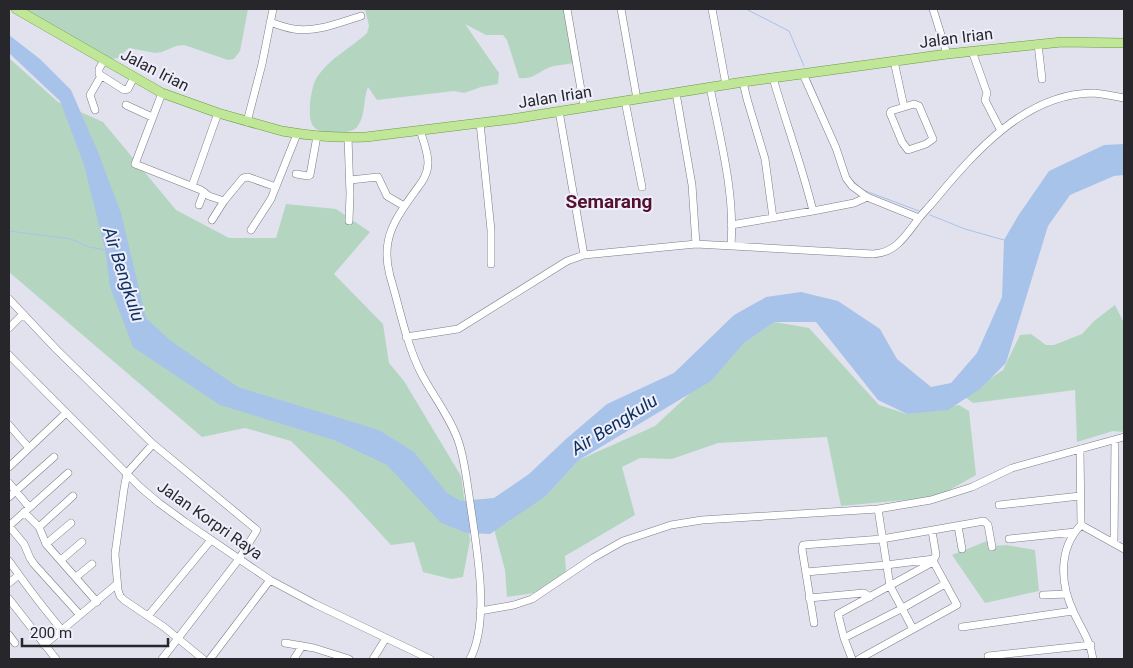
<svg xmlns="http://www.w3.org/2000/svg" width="1133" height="668" viewBox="0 0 1133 668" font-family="Roboto,sans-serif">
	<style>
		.green { fill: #b4d6c1 }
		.water { fill: #a8c3e9 }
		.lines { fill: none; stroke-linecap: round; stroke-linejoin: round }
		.stream { stroke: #a8c3e9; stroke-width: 1 }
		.minor-casing { stroke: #7b7c86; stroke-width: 8 }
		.major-casing { stroke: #6f9844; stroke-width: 10 }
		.minor { stroke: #fff; stroke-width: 7 }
		.major { stroke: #c0e697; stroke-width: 9 }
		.labels { text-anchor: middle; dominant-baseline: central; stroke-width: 4; stroke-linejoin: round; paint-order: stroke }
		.street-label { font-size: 16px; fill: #27272b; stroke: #eeeffb }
		.water-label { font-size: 18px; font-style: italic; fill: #0c305e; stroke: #eeeffb }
		.quarter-label { font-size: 19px; font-weight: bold; fill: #54112d; stroke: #eeeffb }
	</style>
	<rect width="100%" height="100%" fill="#e1e2ee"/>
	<!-- green -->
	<path class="green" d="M25,9H248L240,51L234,59L228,60L184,45L176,46L162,52L155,53L129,48C120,55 120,61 107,58Z
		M365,9H564L575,62C566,66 556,64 548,68C537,73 532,80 519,78L507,40L503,35H486L465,24L499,73L498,84L481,87L464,93L454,91L377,100L368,87C363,99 366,116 357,127C350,135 321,135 314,127C306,120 311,87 316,79C328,59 351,48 367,33L369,26Z
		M9,58L58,102L103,122L176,210L229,238H276L286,204L336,209L370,232L334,274L383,324L389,363L404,381L461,476L470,540L463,577L451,579L423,572L414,542L391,545L346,496L291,441L245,428L202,437L9,272Z
		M1115,305L1124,323V432L1113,431L1077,442L1075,390L973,403L964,396L1003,370L1020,335L1031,334L1046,345H1054L1082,334L1094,321Z
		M775,322L809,328L879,405L907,414L959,405L969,411L976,475L937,497L841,506L827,437L718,443L672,459L640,458L622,467L635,515L565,556L566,573L535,593L507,597L505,570L494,529L510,521L520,503L546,496L579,460L655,426L744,343Z
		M987,541L995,546L1006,545L1035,550L1039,591L985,603L952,555Z"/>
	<!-- water -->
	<path class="water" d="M9,35L40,59L71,90L98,152L121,213L146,318L171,341L238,387L379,430L414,452L447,493L461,501L494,498L529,474L566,439L607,404L674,373L734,315L766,297L801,292L838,301L880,329L897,359L931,387L951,383L977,353L1002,297L1004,240L1018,216L1049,171L1104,145L1124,144V175L1114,176L1070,195L1048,226L1006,363L980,389L948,410L907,414L878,400L816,322H775L744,343L711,381L579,460L546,496L490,534L467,533L441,523L387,465L334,440L220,405L133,347L110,287L105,249L84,165L60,101L9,53Z"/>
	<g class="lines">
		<!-- stream -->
		<path class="stream" d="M746,9L789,31L804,66
			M810,80L829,124
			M852,180L863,190L919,211
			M930,215L965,229L1004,240
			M9,231L71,239L89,247L106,250"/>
		<!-- minor casing -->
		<g class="minor-casing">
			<path id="minor" d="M567,9L584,107
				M621,9L637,99
				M712,9L726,85
				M933,9L947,54
				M270,22C278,25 286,28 294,29C315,33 341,22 361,16
				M1038,44L1042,79
				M972,51L987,93L985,100L1001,131
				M104,60L99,69V74L124,90L128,89L134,77
				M894,61L904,107
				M803,74L836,148L846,178L852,186L867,197L919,218
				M773,78C786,123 802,166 813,211
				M743,82L747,99L765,159L773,218
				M710,87C720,139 735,192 731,245
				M162,93L135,164L201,190L209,196L224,201
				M676,93L692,185L696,244
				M625,101L642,187
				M914,104L919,106L933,139L926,144L908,150L902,142L890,113L891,111Z
				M126,105L152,117
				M95,110L90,95L101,76
				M559,111L584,255
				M247,122L262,64L273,9
				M480,123L491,230V264
				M420,130C423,140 428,152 428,163C428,174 422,182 416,190C395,219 380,239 390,276C400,309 406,343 421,373C433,396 451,418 459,443C465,462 467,483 470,502C476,546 491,619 470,659
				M348,137L350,194L349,221
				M296,174L308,176L310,175L317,136
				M350,180L378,177L387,196L404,206
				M192,186L218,113
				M199,205L204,192
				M212,220L224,201L243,178L248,177L276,187
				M731,225L813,211L854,203L867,197
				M251,230L271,199L297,134
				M9,299L56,349L153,444L257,530L239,559L162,659
				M9,328L23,314
				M406,337L458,329L567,261L584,255L696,244L873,254C896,253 906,235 919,218C924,212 929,207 934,201C974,153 1025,93 1094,93C1104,94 1114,96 1124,98
				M9,355L140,487L159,503L185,522L270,580L315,604L430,659
				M9,425L29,448
				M153,444L127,473L124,489L115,554L118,590L120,596L124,600L164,627L203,659
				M1080,449L1081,525C1058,549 1060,584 1074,613C1082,630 1090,640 1093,659
				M9,467L66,413
				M68,473L9,526L24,544L30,558L34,564L80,615
				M9,483L29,507
				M9,497L54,457
				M999,505L1080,496
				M878,509L890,586L913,629
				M24,512L39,527L46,544L97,602
				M1081,525L1124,549
				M958,526L962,549
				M39,527L73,496
				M1009,539L1075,532
				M1114,543L1115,440
				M46,544L71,523
				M61,560L82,542
				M9,561C26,585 43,608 62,630
				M806,572L886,565L934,559L936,555L932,531
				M76,577L92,564
				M9,583L19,575
				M1043,595L1067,594
				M809,598L864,593L870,597
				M9,599L56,659
				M480,611L514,605L532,599L593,558L623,541L671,525L702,520L878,509L931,500L972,487L1012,468L1124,437
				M148,616L211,540
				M814,623L802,549L803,545L882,539L984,521L988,525L992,547
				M962,627L1073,611
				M9,635L15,643
				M844,638L901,609L945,584
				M285,643L314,648L349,659
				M44,645L117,584
				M210,659L270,580
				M294,659L302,646
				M373,659L386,638
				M852,659L844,638L838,614L933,562
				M859,659L957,605L932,559
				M989,659L988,656L1091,645"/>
		</g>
		<!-- major casing -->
		<g class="major-casing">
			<path id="major" d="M16,9L162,93L218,113L282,131C310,136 338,138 366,137L512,119L743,82L947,54L1062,42L1124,43"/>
		</g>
		<!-- minor -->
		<use href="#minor" class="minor"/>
		<!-- major -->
		<use href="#major" class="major"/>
	</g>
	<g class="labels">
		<!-- street labels -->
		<g class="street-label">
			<text transform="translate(956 38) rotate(-7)">Jalan Irian</text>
			<text transform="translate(155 70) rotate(27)">Jalan Irian</text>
			<text transform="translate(555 97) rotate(-9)">Jalan Irian</text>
			<text transform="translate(210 520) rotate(35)">Jalan Korpri Raya</text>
		</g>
		<!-- water labels -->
		<g class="water-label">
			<text transform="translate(124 274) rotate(72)">Air Bengkulu</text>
			<text transform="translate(614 424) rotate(-32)">Air Bengkulu</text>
		</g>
		<!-- quarter labels -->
		<g class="quarter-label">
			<text x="609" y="201">Semarang</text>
		</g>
	</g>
	<!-- border -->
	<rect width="1133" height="668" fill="none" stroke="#27272b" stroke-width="20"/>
	<!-- scale -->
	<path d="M22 638v8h146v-8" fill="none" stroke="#27272b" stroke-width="2.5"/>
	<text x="30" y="638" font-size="15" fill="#27272b" stroke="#eeeffb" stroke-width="4" paint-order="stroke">200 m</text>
</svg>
